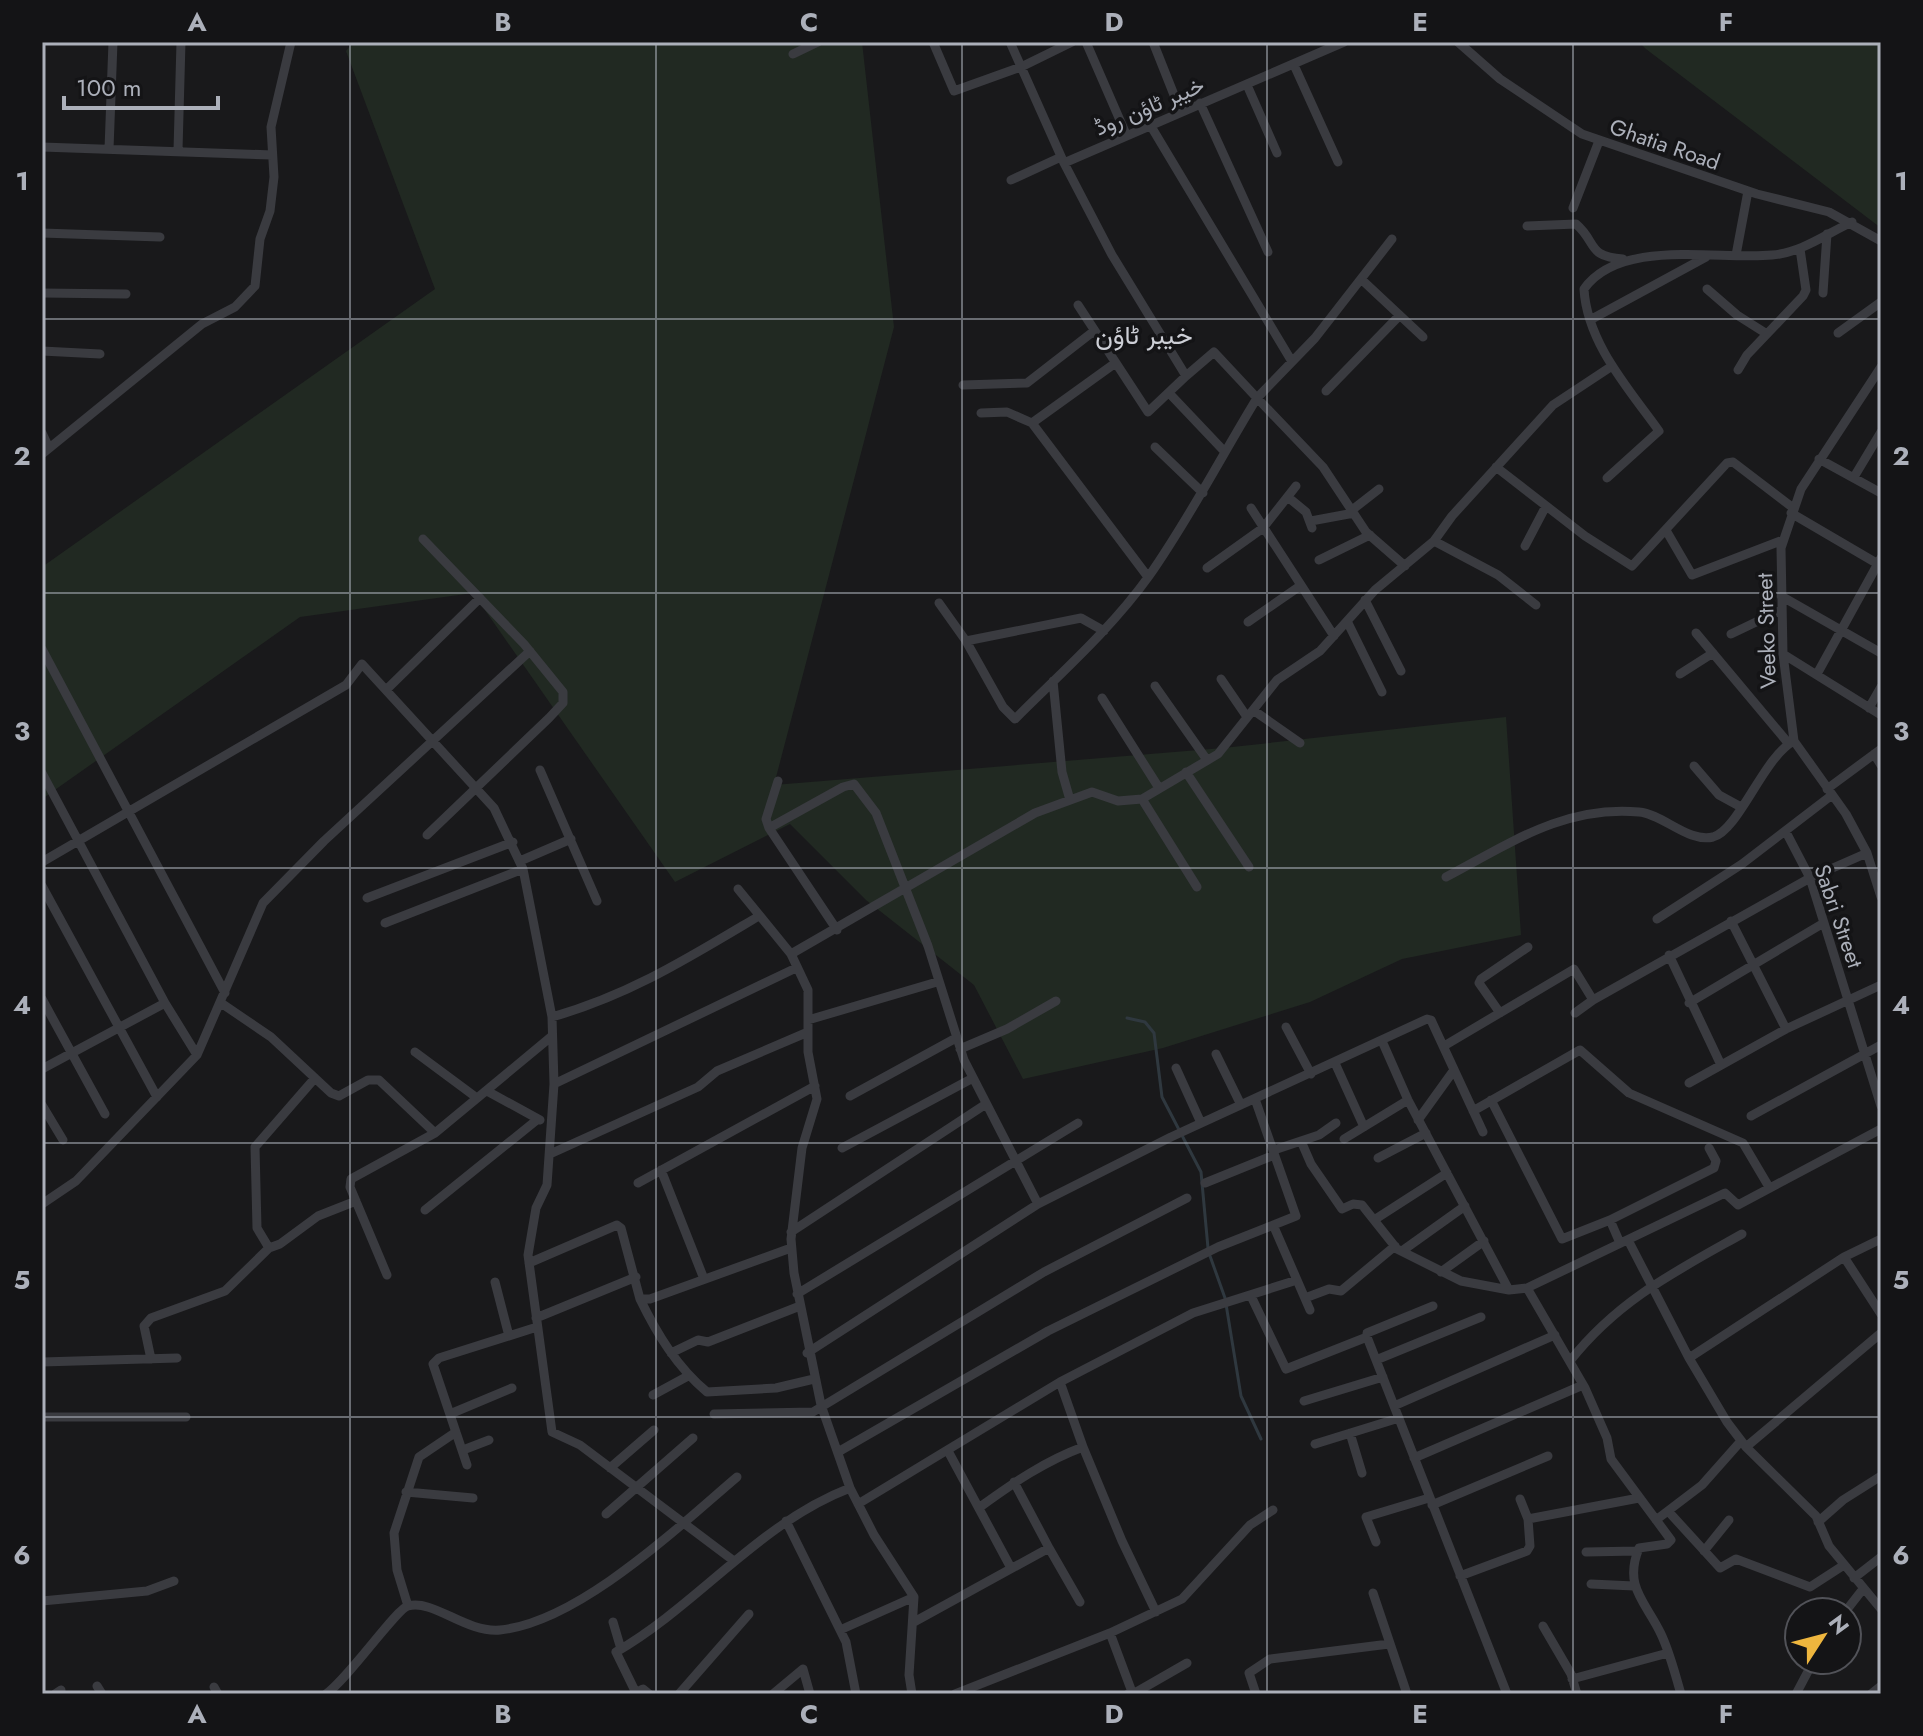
<svg xmlns="http://www.w3.org/2000/svg" width="1923" height="1736" viewBox="0 0 1923 1736" font-family="Jost,Vazirmatn,sans-serif">
	<style>
		.green { fill: #212922 }
		.lines { fill: none; stroke-linecap: round; stroke-linejoin: round }
		.stream { stroke: #2f383f; stroke-width: 3 }
		.street { stroke: #3a3b40; stroke-width: 9 }
		.grid { fill: none; stroke: #acb0ba; stroke-width: 2; stroke-opacity: 0.55 }
		.labels { text-anchor: middle; dominant-baseline: central; stroke-width: 7; stroke-linejoin: round; paint-order: stroke }
		.street-label { font-size: 22px; fill: #acb0ba; stroke: #141416 }
		.quarter-label { font-size: 26px; fill: #cdcfd6; stroke: #141416 }
		.neatline { fill: none; stroke: #acb0ba; stroke-width: 3 }
		.grid-label { font-size: 26px; text-anchor: middle; font-weight: bold; fill: #acb0ba }
	</style>
	<rect width="100%" height="100%" fill="#19191b"/>
	<!-- green -->
	<path class="green" d="M353,42H862L894,327L774,785L1223,748L1506,717L1521,935L1402,959L1310,1002L1163,1048L1023,1079L974,985L866,900L790,824L675,882L473,593L300,617L42,799V567L435,289L346,51Z
		M1639,42H1881V228L1646,49Z"/>
	<g class="lines">
		<!-- stream -->
		<path class="stream" d="M1127,1018L1145,1022L1154,1033L1162,1097L1201,1172L1208,1248
			M1210,1256L1225,1298L1241,1396L1261,1439"/>
		<!-- street -->
		<path class="street" d="M933,42L954,91L1021,67L1072,42
			M1010,42L1064,163
			M1086,42L1126,134
			M1153,42L1180,110
			M1344,42L1064,163L1112,255L1186,376L1214,352L1257,398L1315,338L1392,239
			M1458,42L1500,79L1582,134L1757,194L1829,212L1881,241
			M793,54L818,42
			M1294,65L1338,162
			M1247,85L1277,153
			M1200,103L1268,252
			M1149,123L1291,360
			M42,147L272,155
			M109,149L113,42
			M178,150L181,42
			M1011,180L1061,157
			M1573,208L1599,141
			M1527,226L1576,224C1597,242 1587,257 1623,259
			M42,233L160,237
			M1736,255L1748,191
			M1361,279L1423,337
			M1707,289L1737,315L1767,334
			M42,293L126,294
			M1823,293L1827,234
			M1078,305L1148,412L1186,376
			M1590,320L1706,257
			M1838,333L1881,302
			M42,351L100,354
			M1881,367L1801,489L1781,548L1783,654L1794,741L1846,814L1867,853L1881,897
			M1738,370L1747,355L1803,296L1806,290L1800,249
			M963,385L1027,383L1094,331
			M1326,391L1399,316
			M1169,393L1224,451
			M981,413L1007,412L1032,423L1148,577
			M1032,423L1114,364
			M42,433L49,448
			M1155,447L1203,493
			M42,454L202,324L235,307L255,286L260,239L270,211L274,177L271,127L291,42
			M1819,459L1881,493
			M1496,467L1585,536L1632,566L1727,463L1733,462L1792,507
			M1854,477L1881,432
			M1607,478L1659,431C1629,389 1587,343 1584,289C1620,238 1717,260 1772,255C1801,253 1826,234 1852,222
			M1289,498L1306,512L1312,528
			M1251,508L1334,636
			M1352,510L1379,489
			M1791,513L1878,564
			M1311,521L1354,513
			M1667,532L1692,575L1783,540
			M423,539L524,644L563,692V703L549,718L427,835
			M1434,541L1498,575L1536,605
			M1525,546L1546,506
			M1319,560L1370,535
			M1207,568L1263,528L1296,486
			M1781,596L1881,653
			M1365,600L1401,671
			M939,603L966,641L1003,707L1015,719C1061,673 1111,629 1149,576C1189,519 1221,457 1257,398L1323,467L1366,532L1405,566
			M1347,621L1382,692
			M1248,622L1300,586
			M1696,633L1789,744
			M1731,634L1781,610
			M966,641L1081,618L1104,631
			M42,649L225,993
			M1783,654L1881,715
			M1680,674L1713,653
			M1817,674L1881,558
			M1221,679L1247,717
			M1053,681L1062,772L1070,800
			M1155,686L1207,760
			M386,690L480,598
			M1102,698L1159,788
			M1869,708L1881,687
			M1253,710L1300,743
			M1874,754L1881,765
			M1694,766L1719,795L1741,807
			M540,770L597,901
			M1186,772L1249,867
			M42,773L165,1003L42,1069
			M778,781L766,819L769,828L837,930
			M1827,789L1881,749
			M1142,799L1197,887
			M769,828L843,787L854,784L876,813L928,946L964,1060L1038,1204
			M1786,832L1810,878L1881,1106
			M520,861L571,839
			M42,862L346,685L362,664L494,808L523,869L552,1017L554,1084L547,1185L536,1208L528,1255L552,1432L580,1445L734,1561
			M1446,877C1509,844 1564,805 1639,812C1663,814 1688,843 1713,837C1739,830 1764,756 1794,741
			M42,886L157,1097
			M738,889L791,954L808,990V1052L817,1099L802,1148L791,1239L794,1273L821,1405L850,1488L874,1535L914,1597L909,1675L912,1694
			M367,898L513,842
			M1657,919L1742,864L1832,795
			M1731,921L1786,1029
			M385,923L523,869
			M791,954L1035,813L1092,792L1118,801L1142,799L1218,754L1277,680L1320,651L1375,590L1434,541L1452,516L1553,405L1612,366
			M1669,955L1721,1065
			M42,999L105,1114
			M165,1003L197,1055
			M221,1003L271,1037L331,1093L339,1096L368,1080H379L435,1133
			M1689,1003L1822,924
			M1500,1013L1479,983L1481,979L1528,947
			M1575,1013L1593,1000
			M552,1017C630,995 690,957 759,916
			M808,1020L937,982
			M1286,1027L1311,1074
			M1382,1041L1408,1100L1509,1290L1527,1288L1725,1193L1738,1205L1881,1129
			M1444,1046L1574,969L1593,1000L1810,878L1867,853
			M960,1049L1007,1029L1056,1001
			M415,1052L477,1098
			M1216,1054L1241,1105
			M1335,1063L1364,1127
			M1176,1068L1201,1123
			M1689,1083L1786,1029L1881,985
			M554,1084L796,968
			M487,1091L540,1120
			M850,1096L956,1038
			M1491,1100L1562,1239L1610,1220L1714,1168L1716,1161L1709,1148
			M42,1105L63,1140
			M1473,1111L1580,1050L1629,1093L1743,1143L1769,1187
			M1751,1116L1881,1045
			M1418,1120L1454,1070
			M1344,1139L1408,1100
			M1301,1141L1311,1164L1342,1209L1353,1204L1362,1205L1397,1249L1461,1281L1509,1290
			M842,1148L973,1078
			M1274,1150L1319,1135L1336,1123
			M550,1154L698,1087L717,1071L808,1032
			M1378,1158L1426,1133
			M661,1170L704,1279
			M638,1183L815,1086
			M1205,1183L1274,1155
			M42,1204L76,1181L197,1055L263,903L324,841L530,651
			M425,1210L538,1119
			M1374,1220L1447,1173
			M1610,1220L1620,1243
			M1274,1227L1310,1310
			M791,1232L986,1104
			M1628,1240L1689,1358L1727,1422L1746,1447L1816,1516L1829,1546L1881,1609
			M269,1248L257,1228L255,1147L315,1078
			M1402,1251L1465,1206
			M1844,1257L1881,1314
			M529,1263L617,1225L621,1228L640,1299H650L791,1248
			M1441,1272L1484,1241
			M387,1275L350,1187L351,1179L435,1133L552,1036
			M495,1282L509,1336
			M1527,1288L1585,1388L1607,1438L1611,1459L1671,1540L1667,1544L1639,1548C1623,1587 1646,1602 1661,1634C1670,1653 1675,1674 1681,1694
			M797,1294L1078,1123
			M1251,1296L1286,1369L1367,1337
			M1305,1298L1329,1289L1341,1291L1395,1246
			M640,1299C657,1334 677,1367 707,1392L776,1388L814,1379
			M1433,1306L1367,1333V1337L1507,1694
			M536,1318L636,1277
			M671,1353L698,1340L708,1342L800,1306
			M807,1353L1038,1204L1171,1137L1427,1019L1431,1020L1483,1132
			M1689,1358L1844,1257L1881,1239
			M151,1359L144,1326L151,1318L225,1291L269,1248L280,1244L318,1216L356,1201
			M1376,1360L1481,1317
			M1570,1361C1618,1300 1676,1271 1742,1234
			M42,1362L177,1358
			M653,1395L688,1376
			M1304,1401L1383,1377
			M1394,1406L1555,1335
			M450,1414L512,1388
			M714,1414L813,1412L1044,1272L1187,1198
			M42,1417H186
			M1350,1433L1362,1473
			M1315,1444L1399,1418
			M1083,1447L1060,1382L1193,1313L1297,1280
			M1746,1447L1881,1333
			M463,1450L489,1440
			M948,1451L1011,1568
			M838,1452L1048,1331L1218,1247L1296,1216L1255,1099
			M1414,1458L1583,1385
			M467,1465L433,1364L439,1358L537,1327
			M610,1468L654,1430
			M1014,1482L1049,1548
			M406,1492L473,1498
			M858,1504L1060,1382
			M1432,1505L1548,1456
			M980,1507C1013,1483 1045,1461 1083,1447L1122,1541L1156,1612
			M1668,1511L1720,1568L1736,1559L1810,1587L1844,1565
			M606,1514L693,1438
			M1528,1519L1639,1498
			M1656,1520L1702,1485L1741,1441
			M786,1521L846,1642L856,1694
			M1818,1522L1843,1500L1881,1476
			M1376,1542L1366,1517L1429,1498
			M1704,1551L1729,1520
			M1586,1552L1637,1551
			M1460,1576L1527,1551L1530,1546L1528,1519L1520,1499
			M1854,1578L1881,1557
			M1591,1584L1634,1586
			M1373,1593L1407,1694
			M42,1601L147,1591L174,1581
			M408,1606L397,1570L394,1533L419,1457L456,1432
			M1845,1612L1863,1589
			M613,1622L621,1649
			M914,1622L1049,1548L1080,1602
			M1543,1626L1571,1674L1577,1694
			M840,1630L914,1597
			M1572,1679L1668,1653
			M97,1686L102,1694
			M214,1687L218,1694
			M636,1693L616,1652C699,1604 759,1523 850,1488
			M55,1694L61,1690
			M326,1694C348,1679 397,1608 408,1606C434,1599 465,1633 500,1630C579,1622 678,1527 737,1477
			M633,1694L643,1689L649,1694
			M679,1694L749,1614
			M773,1694L803,1669L810,1694
			M955,1694L1110,1633
			M1128,1694L1132,1692L1110,1633L1182,1599L1250,1525L1273,1510
			M1133,1694L1187,1663
			M1256,1694L1249,1673L1270,1659L1389,1644
			M1796,1694L1814,1660
			M1871,1694L1881,1686"/>
	</g>
	<!-- grid -->
	<path class="grid" d="M350,42V1694M656,42V1694M962,42V1694M1267,42V1694M1573,42V1694M42,319H1881M42,593H1881M42,868H1881M42,1143H1881M42,1417H1881"/>
	<g class="labels">
		<!-- street labels -->
		<g class="street-label">
			<text transform="translate(1149 106) rotate(-23)">خیبر ٹاؤن روڈ</text>
			<text transform="translate(1665 144) rotate(19)">Ghatia Road</text>
			<text transform="translate(1766 631) rotate(-92)">Veeko Street</text>
			<text transform="translate(1839 916) rotate(71)">Sabri Street</text>
		</g>
		<!-- quarter labels -->
		<g class="quarter-label">
			<text x="1144" y="335">خیبر ٹاؤن</text>
		</g>
	</g>
	<!-- border -->
	<rect width="1923" height="1736" fill="none" stroke="#141416" stroke-width="88"/>
	<!-- north arrow -->
	<g transform="translate(1823 1636) rotate(54)"><circle r="38" fill="#141416" stroke="#515258" stroke-width="2"/>
	<path d="M0-6L14 30L0 20L-14 30Z" fill="#eeb63e"/>
	<text y="-12" font-size="22" font-weight="bold" text-anchor="middle" fill="#acb0ba">N</text>
	</g>
	<!-- scale -->
	<path d="M64 96v12h154v-12" fill="none" stroke="#acb0ba" stroke-width="4"/>
	<text x="76" y="96" font-size="24" fill="#acb0ba" stroke="#141416" stroke-width="6" paint-order="stroke">100 m</text>
	<rect x="44" y="44" width="1835" height="1648" class="neatline"/>
	<g class="grid-label">
		<text x="197" y="31">A</text>
		<text x="503" y="31">B</text>
		<text x="809" y="31">C</text>
		<text x="1114" y="31">D</text>
		<text x="1420" y="31">E</text>
		<text x="1726" y="31">F</text>
		<text x="22" y="190">1</text>
		<text x="1901" y="190">1</text>
		<text x="22" y="465">2</text>
		<text x="1901" y="465">2</text>
		<text x="22" y="740">3</text>
		<text x="1901" y="740">3</text>
		<text x="22" y="1014">4</text>
		<text x="1901" y="1014">4</text>
		<text x="22" y="1289">5</text>
		<text x="1901" y="1289">5</text>
		<text x="22" y="1564">6</text>
		<text x="1901" y="1564">6</text>
		<text x="197" y="1723">A</text>
		<text x="503" y="1723">B</text>
		<text x="809" y="1723">C</text>
		<text x="1114" y="1723">D</text>
		<text x="1420" y="1723">E</text>
		<text x="1726" y="1723">F</text>
	</g>
</svg>
